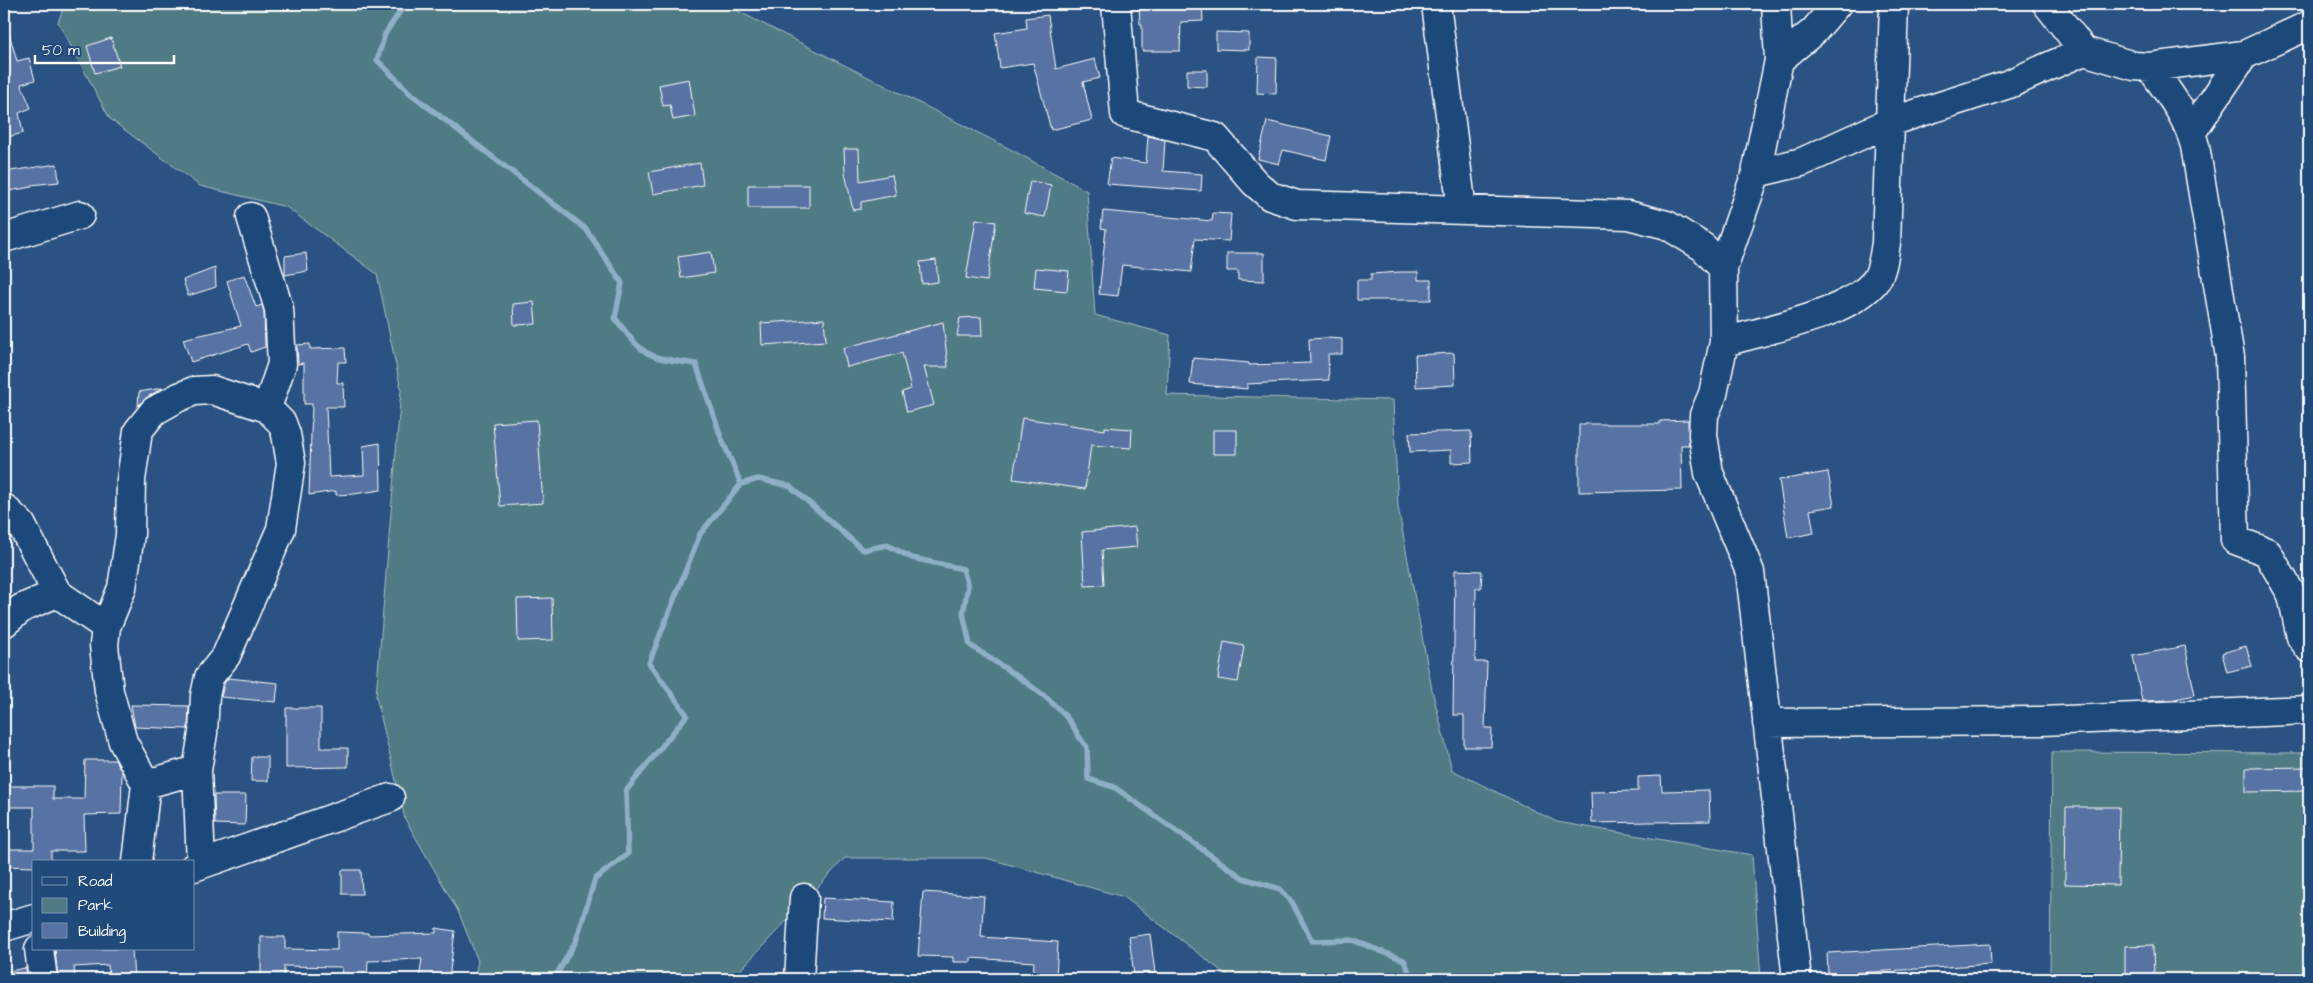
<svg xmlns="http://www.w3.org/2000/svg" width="2313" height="983" viewBox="0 0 2313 983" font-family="'Architects Daughter',sans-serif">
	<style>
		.green { fill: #4f7c84; stroke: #a7bec2 }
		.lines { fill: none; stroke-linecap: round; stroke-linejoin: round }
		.stream { stroke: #8eafc6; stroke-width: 5.5 }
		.building { fill: #5773a3; stroke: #fff }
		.minor-casing { stroke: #fff; stroke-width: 31 }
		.minor { stroke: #1f4a7a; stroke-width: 28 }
	</style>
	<rect width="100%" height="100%" fill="#2a5282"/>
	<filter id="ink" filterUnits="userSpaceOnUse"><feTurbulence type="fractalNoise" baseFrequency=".02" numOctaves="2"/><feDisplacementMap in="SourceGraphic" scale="10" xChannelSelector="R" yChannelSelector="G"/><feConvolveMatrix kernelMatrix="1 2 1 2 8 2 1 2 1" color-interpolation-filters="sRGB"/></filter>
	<g filter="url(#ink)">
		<!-- green -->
		<path class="green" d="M65,4H724L1012,150L1087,191L1095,315L1170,335L1167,395L1393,400L1398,507L1432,690L1452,770L1557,822L1752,855L1761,979H1232L1124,897L986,858H845L732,979H474L478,961L458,911L405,819L376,696L401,390L377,274L286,207L200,186L110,119L58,22Z
			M2052,752L2309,753V979H2050Z"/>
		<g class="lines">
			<!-- stream -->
			<path class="stream" d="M405,4L385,34L377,60L410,93L586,229L622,283L615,318C645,358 647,357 696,364L721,437L741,484L700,534L649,663L687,715L626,791L628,854L595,879L576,941L554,979
				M741,484L758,479L790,486L863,550L887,545L912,558L963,569L968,586L963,613L970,645C1003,668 1041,688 1067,718C1075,727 1078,738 1087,747L1088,779L1114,787L1243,878L1280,889L1292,902L1312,941L1352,940L1404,960L1412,979"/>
		</g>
		<!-- building -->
		<path class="building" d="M1139,4H1202L1203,21L1181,22L1180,51H1142V24H1140Z
			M1048,15L1056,69L1095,59L1100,78L1083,82L1092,120L1051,130L1033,63L1000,68L995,33L1027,28L1026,18Z
			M4,30H8L17,61L29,58L35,80L21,84L31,108L19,113L23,133L4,138Z
			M1216,32L1249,33V50L1216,49Z
			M111,38L120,66L95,73L87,46Z
			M1258,57L1277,58L1276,94L1257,93Z
			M1187,70H1207V87L1187,86Z
			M689,79L695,116L673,120L670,105L663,106L659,85Z
			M1267,121L1331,136L1326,160L1283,150L1279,164L1258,159Z
			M1148,136L1165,140L1163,171L1202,174L1201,191L1107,184L1111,158L1146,163Z
			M844,149H859L860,181L892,175L896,195L861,202V209L853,210L845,173Z
			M700,163L703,185L653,194L649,172Z
			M57,164L59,182L31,185V187L4,192V172Z
			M1030,181L1051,185L1045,217L1024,213Z
			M748,185H809V208H748Z
			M1103,211L1212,221L1213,213L1231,214L1229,241L1195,239L1191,272L1122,265L1118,296L1099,294L1106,229L1101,228Z
			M976,219L996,222L987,281L966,278Z
			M711,252L714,273L681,278L678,257Z
			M306,253L308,271L285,275V256Z
			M1227,253H1264V281L1238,280V271H1227Z
			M936,260L938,282L922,284L920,262Z
			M215,268L216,287L188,296L183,280Z
			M1036,268L1069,271L1067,291L1034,288Z
			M1400,272H1418V280H1431V300H1357V280H1371V274Z
			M244,275L256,307L262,305L264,312L265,347L251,352L248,344L191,362L183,339L241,326L227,281Z
			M534,302L536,324L514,325L513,304Z
			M981,317L982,336H957L960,318Z
			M824,319L826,341L762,345L761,323Z
			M943,322L948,367H924L934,405L907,412L902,392L911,389L902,353L847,367L843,348Z
			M1327,338L1342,339V354H1328L1329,380L1247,384V389L1190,384L1193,358L1249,363V365L1310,363L1309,339Z
			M310,344V349L345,348L346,362H338L337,383H343L344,407H326L329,477L364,475L363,446L380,443L381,490L354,494L336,495V491L309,495L312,404H304V363L298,364L297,345Z
			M1454,353L1455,385L1416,387L1415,355Z
			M162,388L146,398L138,406L139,392Z
			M1022,418L1105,430V427L1132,429L1131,448L1091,445L1085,489L1013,479Z
			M537,420L543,503L500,506L493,423Z
			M1688,420L1689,445H1681L1682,490L1579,492V424H1660V421Z
			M1213,430H1237V454H1213Z
			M1471,431L1472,462L1451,463V450L1410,452L1409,433Z
			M1828,472L1834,506L1810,510L1814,533L1788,538L1779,480Z
			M1135,527L1137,547L1102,550L1104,585L1085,586L1082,532Z
			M1455,570L1482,571L1481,588H1476L1475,662H1487L1485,728H1492L1491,747H1464V715H1453Z
			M552,598L553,640L518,641L517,599Z
			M1224,642L1244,646L1238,682L1218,679Z
			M2185,646L2195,695L2170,700L2142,701L2133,656Z
			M2246,646L2252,666L2227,672L2222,653Z
			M228,678L278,683L276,702L221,697L224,684Z
			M131,705L189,706L188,729L135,727Z
			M286,708H321V748H348V767L286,768Z
			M252,757H268V781H251Z
			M85,760H115L122,772L121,814L84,815L85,851H51V862H34V867L4,866V849H34V807H4V786H53V799H84Z
			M2309,767V791L2246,792V768Z
			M1661,776L1662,791L1709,790L1710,821L1592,823L1591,792L1638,791V777Z
			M214,795H246L245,825L215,824Z
			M2066,807H2119L2118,885L2065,884Z
			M342,870H361L362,894H342Z
			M923,892L984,896L981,937L1058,942L1056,979H1033L1034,962L971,958V962H953V957L918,956Z
			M823,898L894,902L893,922L822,918Z
			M436,928L455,931L449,979H419L422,959L368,961L367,979H341L342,967L284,966V979H261V937H285V949L337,950V932L368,933V935L436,933Z
			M1150,934L1155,973L1134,975L1129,937Z
			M1990,944L1991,964L1828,975L1827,953Z
			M2153,945L2154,979H2125V946Z
			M55,949H132L134,979H109L108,965L74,967L75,979H58Z
			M26,968L27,979H10L9,971Z"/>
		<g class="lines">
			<!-- minor casing -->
			<g class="minor-casing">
				<path id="minor" d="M1116,4L1125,114L1215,137L1255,183L1270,196L1297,205L1628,215L1667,225L1703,247L1723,268
					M1436,4L1462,210
					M1776,4L1779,60L1756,173L1723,268L1724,342L1713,394L1704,415L1703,435L1709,473L1750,572L1797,979
					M2047,4L2084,51L2134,66L2150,67L2244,55L2309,25
					M1779,60L1814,31L1837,4
					M2150,67C2168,92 2187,115 2195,146L2230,357L2235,540L2267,552L2292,595L2301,637L2309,648
					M2191,133L2244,55
					M1756,173L1802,162L1890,122L2009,84L2084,51
					M251,217L279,309L282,364L267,408
					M4,238L80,215
					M1724,342C1765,330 1851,314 1876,280C1883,270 1884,254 1886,243L1894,4
					M4,508L21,524L57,593L106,627
					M4,623L22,608L57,593
					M1767,723L2041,721L2309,710
					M197,770L201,864
					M137,862L146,784L123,742L109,691L104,645L106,627L122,588L130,535L131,480L138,431L154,411L179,397L194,391L212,390L267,408L282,423L286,434L291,463L281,529L226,656L209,677L205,696L203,733L197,770L146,784
					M194,867L390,798
					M4,927L34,918
					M39,949L43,979
					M799,979L804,898"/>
			</g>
			<!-- minor -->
			<use href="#minor" class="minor"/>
		</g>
	</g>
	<!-- margin -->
	<rect width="2313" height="983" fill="none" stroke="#1f4a7a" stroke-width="20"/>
	<rect x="10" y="10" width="2293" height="963" fill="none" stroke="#fff" stroke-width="2" filter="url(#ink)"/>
	<!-- legend -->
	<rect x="32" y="860" width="162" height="90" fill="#1f4a7a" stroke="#7992af"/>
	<rect x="42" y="877" width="25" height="8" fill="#1f4a7a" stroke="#7992af"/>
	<text x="78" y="886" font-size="15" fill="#ffffff">Road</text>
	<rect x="42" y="898" width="25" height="15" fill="#4f7c84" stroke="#7992af"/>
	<text x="78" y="910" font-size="15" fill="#ffffff">Park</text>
	<rect x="42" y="923" width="25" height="15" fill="#5773a3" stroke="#7992af"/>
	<text x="78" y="936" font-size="15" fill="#ffffff">Building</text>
	<!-- scale -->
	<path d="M35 55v8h139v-8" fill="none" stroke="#ffffff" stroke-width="2.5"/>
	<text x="42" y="55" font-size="15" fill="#ffffff" stroke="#1f4a7a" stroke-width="4" paint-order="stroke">50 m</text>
</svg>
